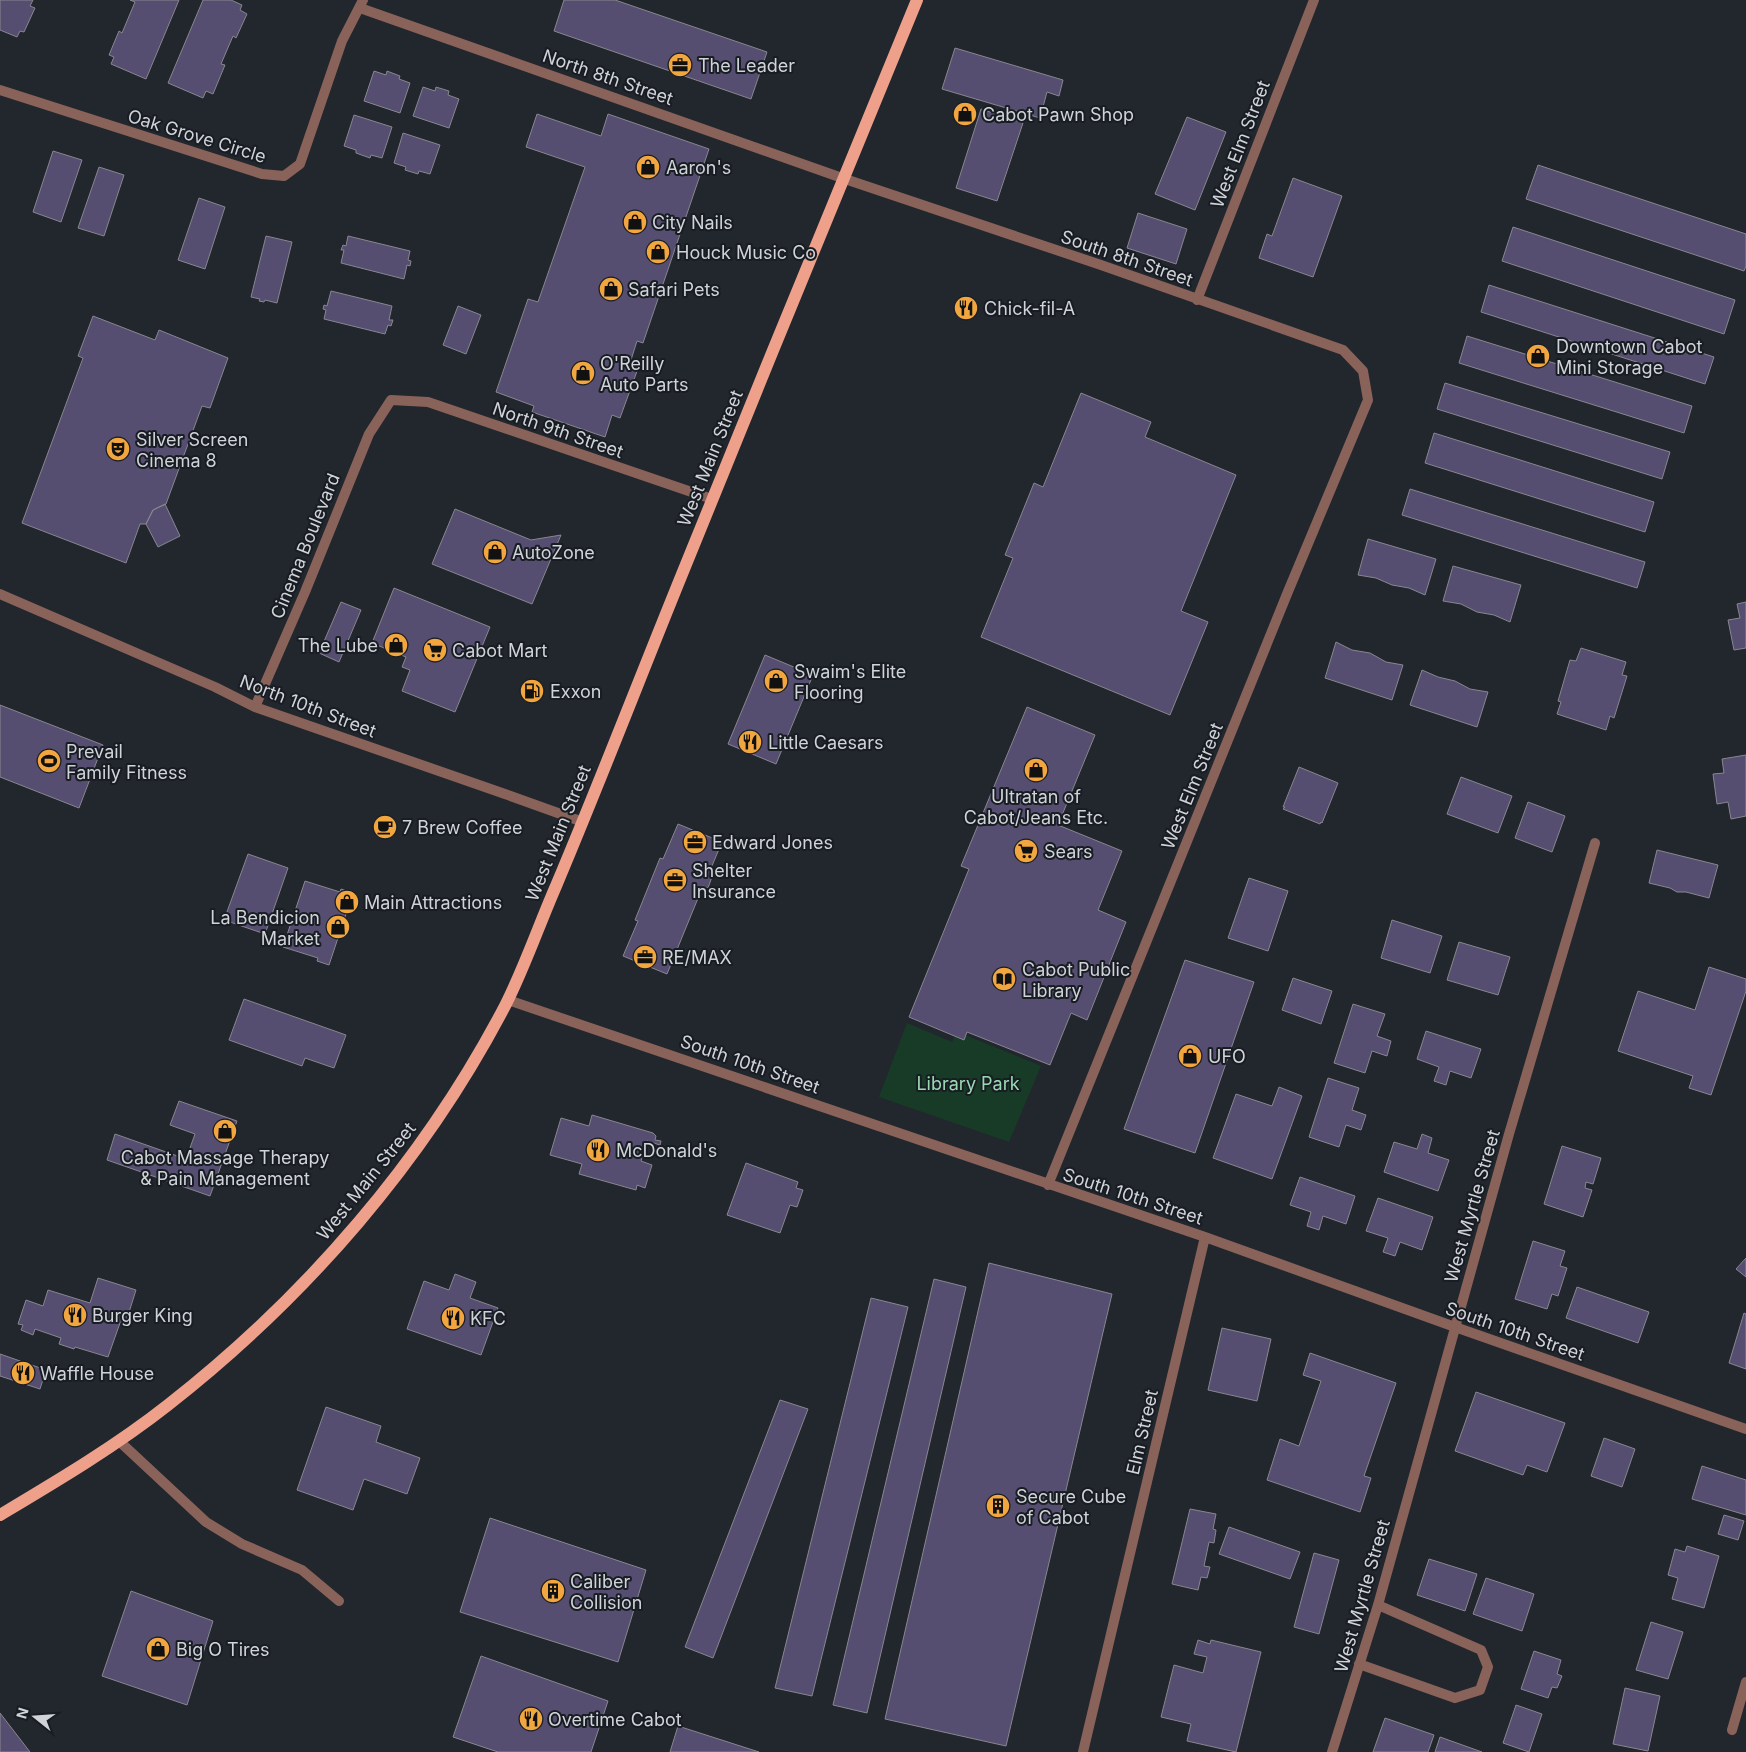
<svg xmlns="http://www.w3.org/2000/svg" width="1746" height="1752" viewBox="0 0 1746 1752" font-family="Inter,sans-serif">
	<style>
		.green { fill: #183b28 }
		.building { fill: #564e70; stroke: #888690 }
		.lines { fill: none; stroke-linecap: round; stroke-linejoin: round }
		.minor { stroke: #896359; stroke-width: 10 }
		.primary { stroke: #eea08b; stroke-width: 12 }
		.labels { text-anchor: middle; dominant-baseline: central; stroke-width: 4; stroke-linejoin: round; paint-order: stroke }
		.poi-label { font-size: 18px; fill: #d0d3d7; stroke: #181c23; text-anchor: start }
		.street-label { font-size: 18px; fill: #d0d3d7; stroke: #181c23 }
		.park-label { font-size: 18px; fill: #99d9b2; stroke: #181c23 }
	</style>
	<rect width="100%" height="100%" fill="#22262d"/>
	<!-- green -->
	<path class="green" d="M907,1023L952,1042L955,1036L965,1035L1041,1066L1009,1142L879,1097Z"/>
	<!-- building -->
	<path class="building" d="M0,0H33L30,6L35,8L24,32L20,31L17,37L0,30Z
		M130,0H179L146,79L111,64L114,57L109,55L119,31L122,33L135,2Z
		M203,0H231L242,5L240,10L247,14L236,38L233,36L221,64L225,65L213,94L206,91L203,98L168,83Z
		M564,0H615L767,52L751,99L554,31Z
		M955,48L1063,80L1059,96L1047,92L1040,118L942,89Z
		M374,71L386,75L387,71L400,76L399,79L410,83L400,113L364,101Z
		M423,87L435,91L436,87L449,91L448,95L459,99L449,128L413,116Z
		M981,109L1023,123L997,201L956,188Z
		M537,114L601,136L608,114L709,149L643,343L637,341L631,360L640,363L620,418L612,415L605,437L532,412L534,406L496,392L528,299L538,302L585,167L526,147Z
		M354,115L392,127L382,158L371,155L370,158L356,153V150L344,146Z
		M1187,117L1226,132L1195,210L1155,194Z
		M403,133L440,145L430,174L419,171L418,174L405,170L406,167L394,163Z
		M53,151L82,160L61,222L33,212Z
		M1538,165L1746,234V266L1744,271L1526,199Z
		M99,167L124,175L104,236L78,228Z
		M1293,178L1342,196L1313,277L1259,258L1267,234L1272,236Z
		M199,198L225,207L205,269L178,260Z
		M1138,213L1187,229L1176,264L1127,248Z
		M1513,227L1735,300L1724,334L1502,261Z
		M266,236L292,242L277,303L265,300L264,302L259,301L260,299L251,297Z
		M348,236L410,251L408,260L411,261L410,266L407,265L404,279L341,263L344,250H341L343,245L346,246Z
		M1489,285L1714,357L1705,384L1481,312Z
		M331,291L392,306L389,320H393L391,326L388,325L385,334L324,319L326,310L323,309L324,305L327,306Z
		M458,306L481,315L466,354L443,345Z
		M93,316L155,340L159,330L228,358L210,408L202,406L166,504L153,510L146,524H140L126,563L22,523L83,358L78,356Z
		M1467,336L1692,406L1684,433L1459,363Z
		M1445,383L1670,452L1662,479L1437,409Z
		M1081,393L1151,422L1145,437L1236,475L1181,611L1208,622L1170,715L981,637L1013,558L1005,555L1034,483L1043,487Z
		M1434,433L1654,502L1645,532L1425,463Z
		M1410,489L1645,562L1637,588L1402,515Z
		M165,504L180,536L158,547L146,524L153,510Z
		M455,509L531,540L561,535L532,604L432,564Z
		M1368,539L1436,559L1425,595L1409,588L1392,585L1376,578L1358,575Z
		M1453,566L1521,585L1510,622L1494,615L1477,612L1461,604L1443,601Z
		M394,588L490,627L455,712L402,691L410,670L402,667L406,657L372,643Z
		M341,602L361,610L339,662L319,653Z
		M1746,602V648L1734,650L1728,620L1740,618L1737,604Z
		M1336,642L1352,650L1370,653L1386,662L1403,665L1392,700L1325,678Z
		M1581,648L1626,662L1622,675L1627,676L1614,718L1610,716L1606,730L1557,714L1561,702L1558,701L1570,660L1576,661Z
		M765,655L813,675L776,764L728,744Z
		M1422,670L1438,677L1455,681L1470,689L1488,692L1477,727L1410,705Z
		M0,705L103,745L79,808L0,777Z
		M1027,707L1095,735L1058,825L1122,851L1098,910L1126,922L1087,1020L1071,1013L1050,1065L967,1032L964,1040L909,1017L969,869L961,866Z
		M1746,755V816L1731,819L1728,802L1717,804L1713,774L1724,773L1722,759Z
		M1299,767L1338,783L1322,823L1321,822L1320,824L1283,809L1285,807H1283Z
		M1461,777L1512,796L1498,833L1447,814Z
		M1528,802L1565,816L1552,852L1515,838Z
		M678,824L722,842L709,873L713,874L708,888L703,886L667,974L623,956L638,921L635,920L660,858L663,859Z
		M1657,850L1718,865L1709,898L1686,892H1677L1670,888L1649,883Z
		M248,854L288,868L265,934L224,920Z
		M1249,878L1288,891L1268,951L1228,938Z
		M305,881L340,892L341,889L353,893L329,965L317,961L318,958L283,947Z
		M1392,920L1442,936L1430,973L1381,958Z
		M1459,942L1510,957L1498,995L1447,980Z
		M1185,960L1254,982L1195,1153L1124,1129Z
		M1709,967L1746,979V991L1711,1095L1689,1088L1693,1076L1618,1051L1638,991L1695,1010Z
		M1293,978L1332,991L1321,1024L1282,1010Z
		M244,999L346,1035L334,1068L305,1058L302,1066L229,1040Z
		M1353,1004L1385,1014L1377,1036L1391,1041L1387,1056L1372,1051L1365,1073L1334,1063Z
		M1426,1031L1481,1049L1471,1078L1450,1071L1446,1085L1434,1081L1439,1067L1417,1059Z
		M1328,1078L1359,1088L1352,1110L1366,1115L1361,1130L1346,1125L1339,1147L1309,1137Z
		M1279,1087L1302,1096L1272,1179L1213,1158L1236,1094L1272,1106Z
		M179,1101L237,1121L210,1196L107,1160L115,1134L186,1159L195,1134L170,1125Z
		M592,1115L653,1133L656,1136L655,1140L661,1141L660,1145L647,1141L641,1161L652,1165L645,1188L637,1185L636,1190L579,1174L582,1164L550,1155L561,1118L589,1126Z
		M1422,1134L1432,1138L1428,1153L1449,1160L1438,1191L1384,1172L1394,1142L1417,1149Z
		M1562,1146L1601,1158L1593,1184L1586,1182L1585,1188L1592,1190L1583,1217L1544,1204Z
		M746,1163L798,1182L796,1188L803,1190L797,1207L790,1205L780,1233L727,1215Z
		M1300,1177L1355,1196L1346,1224L1323,1216L1319,1230L1307,1226L1311,1212L1290,1205Z
		M1378,1198L1433,1217L1422,1250L1400,1242L1395,1256L1383,1252L1388,1238L1366,1231Z
		M1533,1241L1565,1251L1560,1266L1567,1268L1558,1296L1552,1294L1547,1309L1515,1299Z
		M1746,1258V1277L1736,1269Z
		M989,1263L1112,1294L1006,1746L885,1719Z
		M455,1274L476,1282L470,1298L498,1308L481,1355L407,1329L424,1281L449,1290Z
		M98,1278L136,1290L125,1325L120,1323L108,1357L75,1347L74,1349L59,1344L61,1338L35,1329L33,1335L21,1330L23,1325L18,1324L26,1300L43,1306L48,1290L90,1303Z
		M934,1279L966,1287L867,1713L833,1705Z
		M1577,1287L1649,1312L1638,1343L1566,1318Z
		M871,1298L908,1307L812,1696L775,1688Z
		M1744,1313L1746,1314V1369L1729,1363Z
		M1222,1328L1271,1339L1257,1401L1208,1390Z
		M1310,1353L1396,1383L1364,1476L1371,1478L1360,1512L1267,1480L1280,1439L1299,1446L1321,1381L1303,1375Z
		M0,1354L46,1370L40,1389L0,1376Z
		M1476,1392L1565,1423L1547,1472L1527,1465L1523,1475L1455,1451Z
		M780,1400L808,1409L713,1658L685,1647Z
		M326,1407L381,1426L376,1442L420,1458L407,1494L364,1479L353,1510L297,1490Z
		M1604,1438L1635,1449L1622,1487L1591,1476Z
		M1702,1466L1746,1480V1515L1692,1499Z
		M1190,1509L1216,1514L1213,1529L1216,1530L1214,1543L1209,1542L1204,1566L1210,1567L1207,1578L1201,1577L1198,1590L1172,1584Z
		M1724,1515L1744,1521L1738,1540L1718,1534Z
		M490,1518L646,1570L618,1662L460,1612Z
		M1229,1527L1300,1552L1290,1579L1219,1554Z
		M1687,1546L1719,1556L1704,1608L1672,1599L1678,1578L1668,1575L1675,1549L1685,1552Z
		M1314,1553L1339,1560L1319,1634L1294,1627Z
		M1429,1559L1477,1574L1465,1611L1417,1595Z
		M1486,1578L1534,1594L1522,1631L1473,1614Z
		M131,1591L213,1621L187,1705L102,1676Z
		M1651,1622L1683,1632L1668,1679L1636,1670Z
		M1198,1640L1210,1644L1211,1640L1261,1652L1236,1752L1187,1741L1191,1724L1161,1717L1174,1665L1203,1673L1207,1657L1194,1654Z
		M1534,1651L1561,1660L1557,1674L1562,1676L1557,1688L1552,1687L1548,1698L1521,1689Z
		M481,1656L608,1701L591,1752H498L453,1737Z
		M1625,1688L1660,1696L1648,1751L1613,1744Z
		M1516,1705L1542,1714L1529,1752L1503,1743Z
		M0,1713L30,1752H0Z
		M1385,1718L1434,1735L1428,1752H1373Z
		M678,1726L759,1752H670Z
		M1440,1737L1482,1752H1435Z"/>
	<g class="lines">
		<!-- minor -->
		<path class="minor" d="M360,8L845,179L1101,265L1343,350L1363,371L1368,400L1287,594L1048,1185
			M0,90L262,174L284,176L300,164L342,41L363,0
			M1197,300L1314,0
			M0,594L215,687L255,707L505,794L583,822
			M255,707L305,592L369,434L391,400L428,402L712,499
			M508,1000L1205,1237L1455,1327L1746,1429
			M119,1441L206,1522L242,1544L302,1570L339,1601
			M1359,1664L1455,1698L1480,1690L1488,1667L1481,1650L1378,1605
			M1732,1730L1746,1682
			M1083,1752L1205,1237
			M1332,1752L1378,1605L1509,1134L1595,843"/>
		<!-- primary -->
		<path class="primary" d="M0,1515C57,1481 116,1446 168,1405C306,1297 425,1160 506,1004C525,966 539,925 556,886C602,777 644,667 689,557C764,371 841,185 917,0"/>
	</g>
	<!-- icons -->
	<defs>
		<g id="office-disc" transform="scale(1.25)"><circle r="9.5" fill="#f1a63f" stroke="#181c23"/><path d="M-6-3h4V-5.5h4V-3h4V5H-6ZM-1-4.5V-3h2v-1.5ZM-6 0V1H6V0Z" fill="#111"/></g>
		<g id="shop-disc" transform="scale(1.25)"><circle r="9.5" fill="#f1a63f" stroke="#181c23"/><path d="M-5-2.5h2.3a2.7 3.5 0 0 1 5.4 0H5L5.5 6h-11ZM-1.5-2.5h3a1.5 2.3 0 0 0-3 0Z" fill="#111"/></g>
		<g id="restaurant-disc" transform="scale(1.25)"><circle r="9.5" fill="#f1a63f" stroke="#181c23"/><path d="M-5-6h1v4h1v-4h1v4h1v-4h1v5L-1.5 .5V6h-2V.5L-5-1ZM5-6V6H3V1.5H1.5Q1.5-4 5-6Z" fill="#111"/></g>
		<g id="theatre-disc" transform="scale(1.25)"><circle r="9.5" fill="#f1a63f" stroke="#181c23"/><path d="M-5-5.5Q0-4 5-5.5V0Q5 5 0 6Q-5 5-5 0ZM-3.3-2.5H-1v1.5H-3.3ZM1-2.5H3.3v1.5H1ZM-2.8 1Q0 5.5 2.8 1Z" fill="#111"/></g>
		<g id="supermarket-disc" transform="scale(1.25)"><circle r="9.5" fill="#f1a63f" stroke="#181c23"/><path d="M-6-5.5h2.5l.6 2H6L4.5 2H-2.5L-4.4-4H-6ZM-1.5 3.2a1.3 1.3 0 1 0 .1 0ZM3 3.2a1.3 1.3 0 1 0 .1 0Z" fill="#111"/></g>
		<g id="fuel-disc" transform="scale(1.25)"><circle r="9.5" fill="#f1a63f" stroke="#181c23"/><path d="M-5.5-6h7V0h2V4h1.3V-2.5L3-4.5l.8-.8L6-3V5H2.5V1h-1V6h-7ZM-4.2-4.7v3.2H.2V-4.7Z" fill="#111"/></g>
		<g id="stadium-disc" transform="scale(1.25)"><circle r="9.5" fill="#f1a63f" stroke="#181c23"/><path d="M0-5a6.5 5 0 1 0 0 10a6.5 5 0 1 0 0-10ZM-3.5-1.8h7v3.6h-7Z" fill="#111"/></g>
		<g id="cafe-disc" transform="scale(1.25)"><circle r="9.5" fill="#f1a63f" stroke="#181c23"/><path d="M-5.5-4.5H6V0H3Q3 3.5 0 3.5H-2.5Q-5.5 3.5-5.5 0ZM3-3.2v2h1.7v-2ZM-6 4.5H4V6H-6Z" fill="#111"/></g>
		<g id="library-disc" transform="scale(1.25)"><circle r="9.5" fill="#f1a63f" stroke="#181c23"/><path d="M-6-4Q-3-5.5-.7-3.5V5Q-3 3-6 4ZM6-4Q3-5.5 .7-3.5V5Q3 3 6 4Z" fill="#111"/></g>
		<g id="building-disc" transform="scale(1.25)"><circle r="9.5" fill="#f1a63f" stroke="#181c23"/><path d="M-4-6H4V6H1V3H-1V6H-4ZM-2.5-4.3h1.7v1.8h-1.7ZM.8-4.3h1.7v1.8H.8ZM-2.5-1h1.7V.8h-1.7ZM.8-1h1.7V.8H.8Z" fill="#111"/></g>
	</defs>
	<g fill-rule="evenodd">
		<use href="#office-disc" x="680" y="65"/>
		<use href="#shop-disc" x="965" y="114"/>
		<use href="#shop-disc" x="648" y="167"/>
		<use href="#shop-disc" x="635" y="222"/>
		<use href="#shop-disc" x="658" y="252"/>
		<use href="#shop-disc" x="611" y="289"/>
		<use href="#restaurant-disc" x="966" y="308"/>
		<use href="#shop-disc" x="1538" y="356"/>
		<use href="#shop-disc" x="583" y="373"/>
		<use href="#theatre-disc" x="118" y="449"/>
		<use href="#shop-disc" x="495" y="552"/>
		<use href="#shop-disc" x="396" y="645"/>
		<use href="#supermarket-disc" x="435" y="650"/>
		<use href="#shop-disc" x="776" y="681"/>
		<use href="#fuel-disc" x="532" y="691"/>
		<use href="#restaurant-disc" x="750" y="742"/>
		<use href="#stadium-disc" x="49" y="761"/>
		<use href="#shop-disc" x="1036" y="770"/>
		<use href="#cafe-disc" x="385" y="827"/>
		<use href="#office-disc" x="695" y="842"/>
		<use href="#supermarket-disc" x="1026" y="851"/>
		<use href="#office-disc" x="675" y="880"/>
		<use href="#shop-disc" x="347" y="902"/>
		<use href="#shop-disc" x="338" y="927"/>
		<use href="#office-disc" x="645" y="957"/>
		<use href="#library-disc" x="1004" y="979"/>
		<use href="#shop-disc" x="1190" y="1056"/>
		<use href="#shop-disc" x="225" y="1131"/>
		<use href="#restaurant-disc" x="598" y="1150"/>
		<use href="#restaurant-disc" x="75" y="1315"/>
		<use href="#restaurant-disc" x="453" y="1318"/>
		<use href="#restaurant-disc" x="23" y="1373"/>
		<use href="#building-disc" x="998" y="1506"/>
		<use href="#building-disc" x="553" y="1591"/>
		<use href="#shop-disc" x="158" y="1649"/>
		<use href="#restaurant-disc" x="531" y="1719"/>
	</g>
	<g class="labels">
		<!-- poi labels -->
		<g class="poi-label">
			<text x="698" y="65">The Leader</text>
			<text x="982" y="114">Cabot Pawn Shop</text>
			<text x="666" y="167">Aaron's</text>
			<text x="652" y="222">City Nails</text>
			<text x="676" y="252">Houck Music Co</text>
			<text x="628" y="289">Safari Pets</text>
			<text x="984" y="308">Chick-fil-A</text>
			<text x="1556" y="346">Downtown Cabot<tspan x="1556" dy="21">Mini Storage</tspan></text>
			<text x="600" y="363">O'Reilly<tspan x="600" dy="21">Auto Parts</tspan></text>
			<text x="136" y="439">Silver Screen<tspan x="136" dy="21">Cinema 8</tspan></text>
			<text x="512" y="552">AutoZone</text>
			<text x="378" y="645" text-anchor="end">The Lube</text>
			<text x="452" y="650">Cabot Mart</text>
			<text x="794" y="671">Swaim's Elite<tspan x="794" dy="21">Flooring</tspan></text>
			<text x="550" y="691">Exxon</text>
			<text x="768" y="742">Little Caesars</text>
			<text x="66" y="751">Prevail<tspan x="66" dy="21">Family Fitness</tspan></text>
			<text x="1036" y="796" text-anchor="middle">Ultratan of<tspan x="1036" dy="21">Cabot/Jeans Etc.</tspan></text>
			<text x="402" y="827">7 Brew Coffee</text>
			<text x="712" y="842">Edward Jones</text>
			<text x="1044" y="851">Sears</text>
			<text x="692" y="870">Shelter<tspan x="692" dy="21">Insurance</tspan></text>
			<text x="364" y="902">Main Attractions</text>
			<text x="320" y="917" text-anchor="end">La Bendicion<tspan x="320" dy="21">Market</tspan></text>
			<text x="662" y="957">RE/MAX</text>
			<text x="1022" y="969">Cabot Public<tspan x="1022" dy="21">Library</tspan></text>
			<text x="1208" y="1056">UFO</text>
			<text x="616" y="1150">McDonald's</text>
			<text x="225" y="1157" text-anchor="middle">Cabot Massage Therapy<tspan x="225" dy="21">&amp; Pain Management</tspan></text>
			<text x="92" y="1315">Burger King</text>
			<text x="470" y="1318">KFC</text>
			<text x="40" y="1373">Waffle House</text>
			<text x="1016" y="1496">Secure Cube<tspan x="1016" dy="21">of Cabot</tspan></text>
			<text x="570" y="1581">Caliber<tspan x="570" dy="21">Collision</tspan></text>
			<text x="176" y="1649">Big O Tires</text>
			<text x="548" y="1719">Overtime Cabot</text>
		</g>
		<!-- street labels -->
		<g class="street-label">
			<text transform="translate(608 77) rotate(19)">North 8th Street</text>
			<text transform="translate(197 136) rotate(17)">Oak Grove Circle</text>
			<text transform="translate(1240 144) rotate(-69)">West Elm Street</text>
			<text transform="translate(1127 258) rotate(19)">South 8th Street</text>
			<text transform="translate(558 430) rotate(19)">North 9th Street</text>
			<text transform="translate(710 458) rotate(-68)">West Main Street</text>
			<text transform="translate(305 546) rotate(-68)">Cinema Boulevard</text>
			<text transform="translate(308 706) rotate(21)">North 10th Street</text>
			<text transform="translate(1192 786) rotate(-68)">West Elm Street</text>
			<text transform="translate(558 833) rotate(-68)">West Main Street</text>
			<text transform="translate(750 1064) rotate(19)">South 10th Street</text>
			<text transform="translate(366 1181) rotate(-51)">West Main Street</text>
			<text transform="translate(1133 1196) rotate(18)">South 10th Street</text>
			<text transform="translate(1472 1206) rotate(-74)">West Myrtle Street</text>
			<text transform="translate(1515 1331) rotate(19)">South 10th Street</text>
			<text transform="translate(1142 1432) rotate(-77)">Elm Street</text>
			<text transform="translate(1362 1596) rotate(-74)">West Myrtle Street</text>
		</g>
		<!-- park labels -->
		<g class="park-label">
			<text x="968" y="1083">Library Park</text>
		</g>
	</g>
	<!-- north arrow -->
	<g transform="translate(35 1717) rotate(287)" stroke="#181c23" stroke-width="4" paint-order="stroke">
	<path d="M0-4L9 19L0 12L-9 19Z" fill="#d0d3d7"/>
	<text y="-8" font-size="14" font-weight="bold" text-anchor="middle" fill="#d0d3d7">N</text>
	</g>
</svg>
